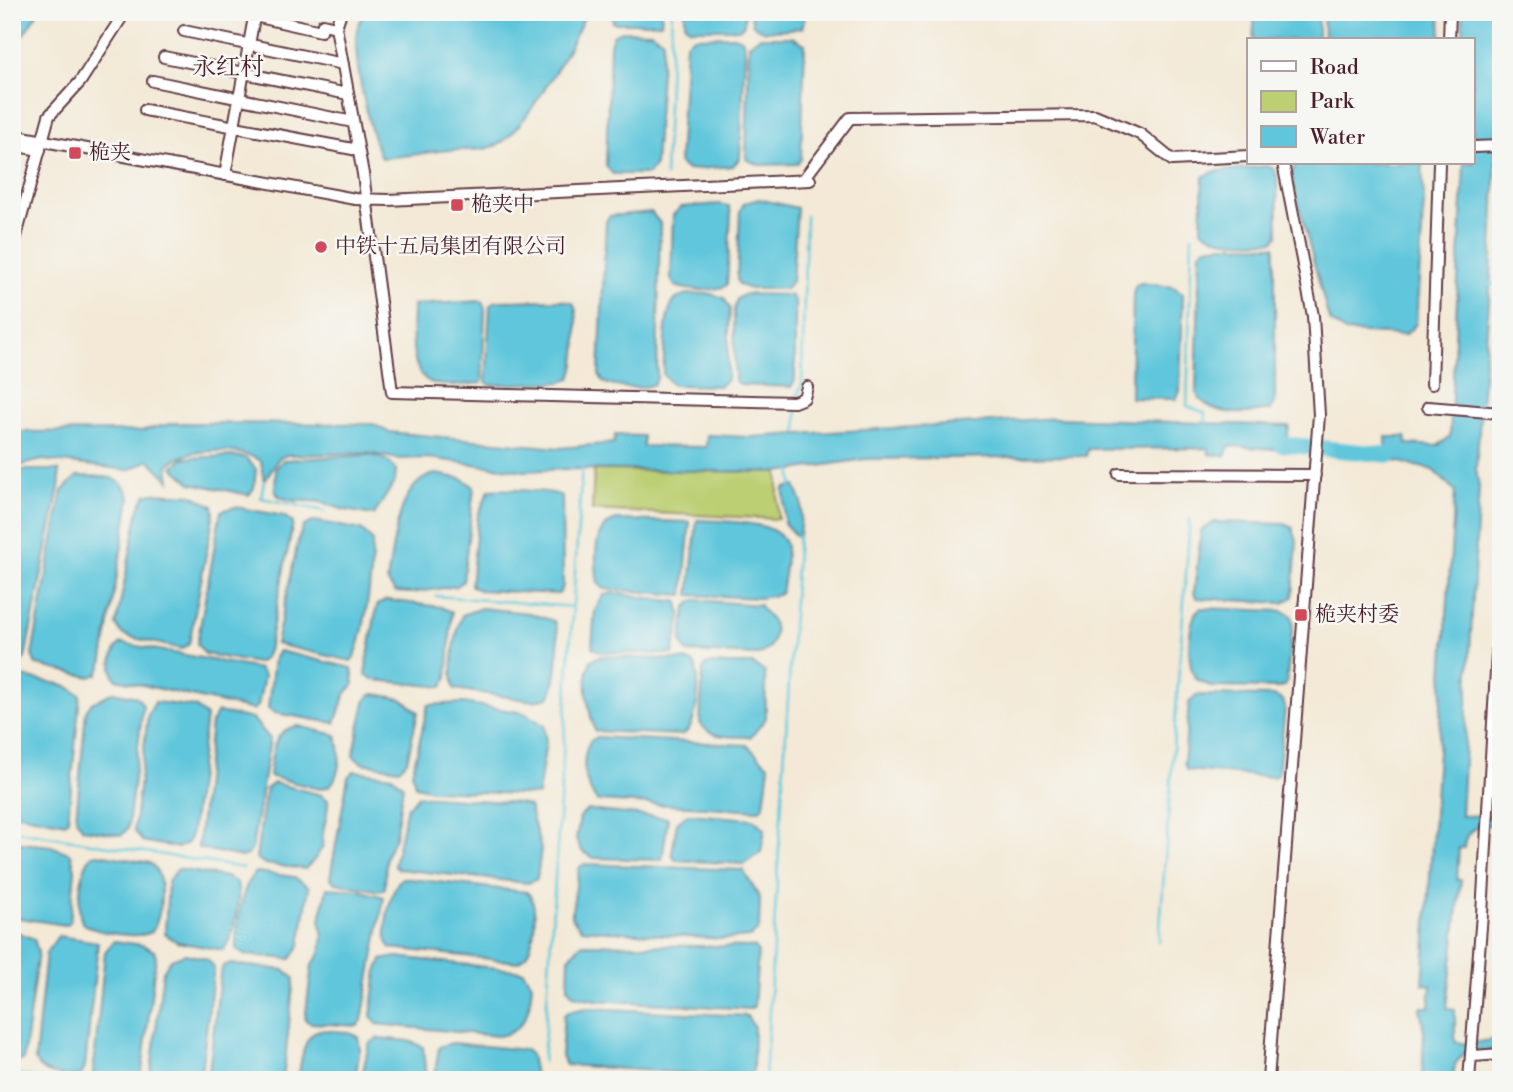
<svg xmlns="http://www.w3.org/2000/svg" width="1513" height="1092" viewBox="0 0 1513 1092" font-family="'Libre Bodoni','Noto Serif SC',serif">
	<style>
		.green { fill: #bccf73; stroke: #83774f; stroke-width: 2 }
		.water { fill: #5fc6db; stroke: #547283; stroke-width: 2 }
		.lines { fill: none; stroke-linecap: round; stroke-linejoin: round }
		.stream { stroke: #5fc6db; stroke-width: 2.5 }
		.river { stroke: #5fc6db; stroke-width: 16 }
		.minor-casing { stroke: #633d45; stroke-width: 14 }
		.minor { stroke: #fff; stroke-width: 10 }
		.poi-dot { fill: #d1495b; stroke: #f6f6f2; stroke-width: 2.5 }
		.labels { text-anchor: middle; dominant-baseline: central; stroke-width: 5; stroke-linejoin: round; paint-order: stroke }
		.poi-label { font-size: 21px; fill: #4a1f2b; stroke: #f6f6f2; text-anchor: start }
		.quarter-label { font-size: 24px; fill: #4a1f2b; stroke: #f6f6f2 }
	</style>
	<rect width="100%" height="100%" fill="#f6f6f2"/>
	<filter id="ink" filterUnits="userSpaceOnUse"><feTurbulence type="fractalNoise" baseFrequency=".0143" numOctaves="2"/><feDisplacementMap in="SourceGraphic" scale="14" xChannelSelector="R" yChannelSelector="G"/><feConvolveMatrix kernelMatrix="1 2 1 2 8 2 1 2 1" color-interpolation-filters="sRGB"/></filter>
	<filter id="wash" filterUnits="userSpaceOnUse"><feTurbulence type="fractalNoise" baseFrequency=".00686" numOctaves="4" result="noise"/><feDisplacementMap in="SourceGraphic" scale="28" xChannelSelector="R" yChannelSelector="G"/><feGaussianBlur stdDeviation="1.57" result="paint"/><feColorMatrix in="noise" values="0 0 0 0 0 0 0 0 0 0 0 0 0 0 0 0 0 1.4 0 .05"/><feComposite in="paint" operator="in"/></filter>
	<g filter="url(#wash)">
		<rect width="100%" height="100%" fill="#f3e9d6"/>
		<!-- green -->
		<path class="green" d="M594,470L778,472V519L592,510Z"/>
		<!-- water -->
		<path class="water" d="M12,12H38L12,52Z
			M367,12H586C575,41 524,132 497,145C479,153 458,148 439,151C419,154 402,157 381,158C370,133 350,52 358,26C359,21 363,17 367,12Z
			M612,12H662L661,23H613Z
			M685,12H745L744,25L739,29H691L685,25Z
			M750,12H806L802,28L763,31L753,25Z
			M1255,12H1318V40H1253Z
			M1323,12H1440L1441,40H1324Z
			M1462,12H1501V39L1491,277L1476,469L1479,487L1461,816L1501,815V826C1483,824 1465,825 1464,848H1459L1457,880H1461L1447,1008L1455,1009V1042L1468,1044L1501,1038V1049L1466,1051L1455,1064L1453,1080H1422L1424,1032L1420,1007H1429L1431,985L1423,984L1455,491L1433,470L1387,459L1386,437H1406L1407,444L1437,446L1450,437L1464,163H1473V40H1464Z
			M621,31L651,32L663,40L655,165L648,174H613L606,166L610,45L613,35Z
			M733,36L742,39L745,48L740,158L733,166L687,170L679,163L686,43L694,37Z
			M760,37H792L805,44L801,159L797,164L759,165L746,159L749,44Z
			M1296,163H1422L1424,201L1416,324L1405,335L1345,332L1329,320L1291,175Z
			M1266,166L1272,167L1277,176L1278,236L1273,241C1252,241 1217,245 1201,229L1203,177L1213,172Z
			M759,199L797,208L792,281L786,289H750L739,285L737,280L740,211L744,203Z
			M719,204L729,206L731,213L727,285C716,292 688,291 675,286L671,279L673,215L681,207Z
			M651,212L660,223L657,378L654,384C640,390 617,388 603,382L599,374L606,222L609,216Z
			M1223,245L1275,246V403L1270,410C1248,415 1206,417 1196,392L1200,252L1206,247Z
			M1141,283L1173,287L1183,293L1180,391L1176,399L1131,398L1133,294L1136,285Z
			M712,294L724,298L730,308L727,380L719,386L673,385L663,375C665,357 662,306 679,297C688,292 702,294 712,294Z
			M745,294L790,295L795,301V380L791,387L742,385L735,381L734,310L737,299Z
			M561,300L573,303C580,314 577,366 571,378L562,382L490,385L486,382L490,305L497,301Z
			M482,301L485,309L482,383C468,384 451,387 437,384C406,379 413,328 413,305Z
			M1058,418L1289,426L1286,450L1229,446L1225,456L1209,454L1208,448L1088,449L1086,456L866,459L778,472L568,469L525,471L428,458L398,459L369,453L287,455L279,458L264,481L261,461C238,447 188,447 168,465L170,481L149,460L129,470L43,460L12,467V432L140,431L174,423L373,424L388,432L560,448L614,443L615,435L643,436V446L706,447L707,435L750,437Z
			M366,455C380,456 387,458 396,470L395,481L374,515C353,512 343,510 324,503C308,498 287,506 275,492L276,468L283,460Z
			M234,456L246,458L256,469L254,488L249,495L191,483L173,467L183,458Z
			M21,470H59L60,482L25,658L20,664L12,662V476Z
			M436,474L463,479L474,487L463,581L457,586L411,593L395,592L387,581C393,551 396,480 436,474Z
			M77,476C101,477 122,472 130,498L102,665L98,674L90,677L36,665L32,655L62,491Z
			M795,486L802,503L799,536L795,535L784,523V488Z
			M489,490C501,489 553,490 562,496L563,586L559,594L479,590L471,586L478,515Z
			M152,493L192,495L213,506L214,512L189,644L182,649L130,637L122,634L116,625L139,508L146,495Z
			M235,507L284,516L293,523L268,651L264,659L257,663L205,654L197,644L221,511Z
			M618,520L690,522L683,595L604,589L598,583C595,563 591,524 618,520Z
			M697,520C720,522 785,518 786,549C787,563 783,579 781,594L761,598L689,595Z
			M315,521L361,530L372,540C373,563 365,647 351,661L276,644L299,537L304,526Z
			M1215,522L1284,524L1292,527L1297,541L1293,597L1283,603L1197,598L1194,593L1201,530Z
			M613,593L678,602L681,616L673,654L601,652L592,647L595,610L604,595Z
			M387,600L441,607L452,612L447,678L442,687L375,680L365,674L376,610L378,604Z
			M695,600L760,605C763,614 770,615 773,623C778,637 771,650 758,655L687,652L681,642L686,607Z
			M481,608L529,613L554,621C562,633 557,684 549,697L534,701L455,689C448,675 456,630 462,615Z
			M1200,608L1283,611L1291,615L1293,622L1286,685L1279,688L1212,687L1196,679C1186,666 1187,620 1200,608Z
			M121,643L259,669L264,676L258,706L253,710L116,679C109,670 112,650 121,643Z
			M279,651L352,668L354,684L345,694L335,723L275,713L268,708L274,659Z
			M600,656L684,660L694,663C702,677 698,728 682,735L595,731C588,709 582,682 591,660Z
			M707,664H753L765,672L766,718L751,737C733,736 711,740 700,723L703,669Z
			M12,675L65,685L80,695L68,819L65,823L12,813Z
			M113,692L137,697L143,705L128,828L122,835L83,829L76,819L86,711L92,703Z
			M376,694L402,699L418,712L407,761L399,769L362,763L353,756L365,702L370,695Z
			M1196,695L1273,696L1283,700L1285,708L1278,774L1273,777L1187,770L1184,763L1189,703Z
			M155,702L195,707L206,716L192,831L188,843L178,848L142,841L134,830L148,715Z
			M463,703L524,713L544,725L546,742L538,795L432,790L415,786L412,773L428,705Z
			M218,712L253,719L270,739L252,848L248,855L241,857L198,848L211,723Z
			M298,726L336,735C342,750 341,773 330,786L319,789L269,776C272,755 272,729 298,726Z
			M598,737L747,745L769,766L764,805L759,810L597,801C584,784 580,760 590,741Z
			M354,771L392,776L403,786L395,837L386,857L385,888L381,891L336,883L330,878L348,777Z
			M274,783L321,795L328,800C329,817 320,831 323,846L315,859L305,869L265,864L256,858L266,789Z
			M418,796L520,803L529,806L541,849L537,879L528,883L398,869L394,865L407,807Z
			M587,810L668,818L662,860L594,858L582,851L576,839L580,817Z
			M688,814L753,819L765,829L761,852L744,864L675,860L672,853L677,822Z
			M12,842L51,846L71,854L75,870L70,922L65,925L12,917Z
			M98,854L150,863C167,875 162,915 152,932C136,939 97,933 83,924C75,910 81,867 92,855Z
			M584,864L743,870L760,898L759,929L750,937L721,939L581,929L571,917L579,868Z
			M178,869L226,877L237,883C241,898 234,939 223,950L177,942L165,934L168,881Z
			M257,872L294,877L309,887L300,945L291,959L246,955L236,949C236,932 241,880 257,872Z
			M402,878L527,892C540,901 536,956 518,962L391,948C379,938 390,888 402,878Z
			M327,888L358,890L384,897L362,1020L358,1026L311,1023L305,1020L312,965L320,954L323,937L320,920Z
			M12,930L34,939L38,952L23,1060L12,1061Z
			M58,936L98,942L85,1067L82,1074C69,1079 40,1075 35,1060L46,953Z
			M114,941L142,945L154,951L156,956L141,1080H98L93,1074L105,952Z
			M581,944L754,947L758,953L754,1006L751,1009L595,1000L573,995L568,988L569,958Z
			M185,954L207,959L214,967L200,1080H150L163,971L171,959Z
			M397,957L523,971L532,984C530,1009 526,1032 498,1036L377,1024L371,1016L377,971L382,960Z
			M230,964L284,970L294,978L283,1080H208L220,976L223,966Z
			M588,1008L747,1016L754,1027L753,1071L744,1077L566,1065L561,1056L564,1015L570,1011Z
			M319,1030L347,1032L358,1037L360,1047L355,1080H298C301,1064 302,1036 319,1030Z
			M378,1038L409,1041L423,1047L426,1080H361L369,1044Z
			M452,1043L526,1050L531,1055L536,1080H434L439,1047Z"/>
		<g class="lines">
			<!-- stream -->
			<path class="stream" d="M665,176L672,12
				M1192,236L1187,406L1205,413L1206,423
				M1490,284L1501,285
				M797,397L802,384L806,216
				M797,432V404
				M264,481L261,498L325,511
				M792,488V470
				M436,596L573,607
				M12,830L243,868
				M1159,942L1190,519
				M543,1062L582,466
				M12,1073L46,1080
				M765,1080L798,534"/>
			<!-- river -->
			<path class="river" d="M1281,444L1390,455"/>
		</g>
	</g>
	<g filter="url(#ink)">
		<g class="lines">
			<!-- minor casing -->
			<g class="minor-casing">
				<path id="minor" d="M237,12L321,31L323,24L336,27
					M341,12L336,27L363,174L392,392L794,402L804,398L807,387
					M184,31L343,64
					M1449,40L1450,12
					M164,57L348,94
					M153,81L353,122
					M145,110L358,150
					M12,135L355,199L388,200L810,180
					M12,145L40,150
					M1473,147L1501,146
					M225,175L255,12
					M803,180L850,118L1095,115L1140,134L1172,160L1249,156
					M12,251L49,116L80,82L125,12
					M1432,384L1439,163
					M1428,407L1501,413
					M1119,474L1315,475
					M1473,1056L1501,1054
					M1268,1080L1319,415L1313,316L1283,163
					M1469,1080L1482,914L1501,584"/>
			</g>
			<!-- minor -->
			<use href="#minor" class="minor"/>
		</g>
	</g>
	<!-- markers -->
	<g class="poi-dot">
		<rect x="68" y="146" width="14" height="14" rx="3.5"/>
		<rect x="450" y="198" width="14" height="14" rx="3.5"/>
		<circle cx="321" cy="247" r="7"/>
		<rect x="1294" y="608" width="14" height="14" rx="3.5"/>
	</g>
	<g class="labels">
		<!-- poi labels -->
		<g class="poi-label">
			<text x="89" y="153">桅夹</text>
			<text x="471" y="205">桅夹中</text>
			<text x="335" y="247">中铁十五局集团有限公司</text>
			<text x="1315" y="615">桅夹村委</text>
		</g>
		<!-- quarter labels -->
		<g class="quarter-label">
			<text x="228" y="68">永红村</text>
		</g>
	</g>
	<!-- margin -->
	<rect width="1513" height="1092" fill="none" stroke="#f6f6f2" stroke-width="42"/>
	<!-- legend -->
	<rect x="1247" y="38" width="228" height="126" fill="#f6f6f2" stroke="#b1a0a2" stroke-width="2"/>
	<rect x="1261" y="61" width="35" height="10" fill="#ffffff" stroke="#b1a0a2" stroke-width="2"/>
	<text x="1310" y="74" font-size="21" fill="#4a1f2b">Road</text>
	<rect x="1261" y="91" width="35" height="21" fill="#bccf73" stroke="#b1a0a2" stroke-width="2"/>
	<text x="1310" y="108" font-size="21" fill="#4a1f2b">Park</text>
	<rect x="1261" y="126" width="35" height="21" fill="#5fc6db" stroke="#b1a0a2" stroke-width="2"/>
	<text x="1310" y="144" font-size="21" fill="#4a1f2b">Water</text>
</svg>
